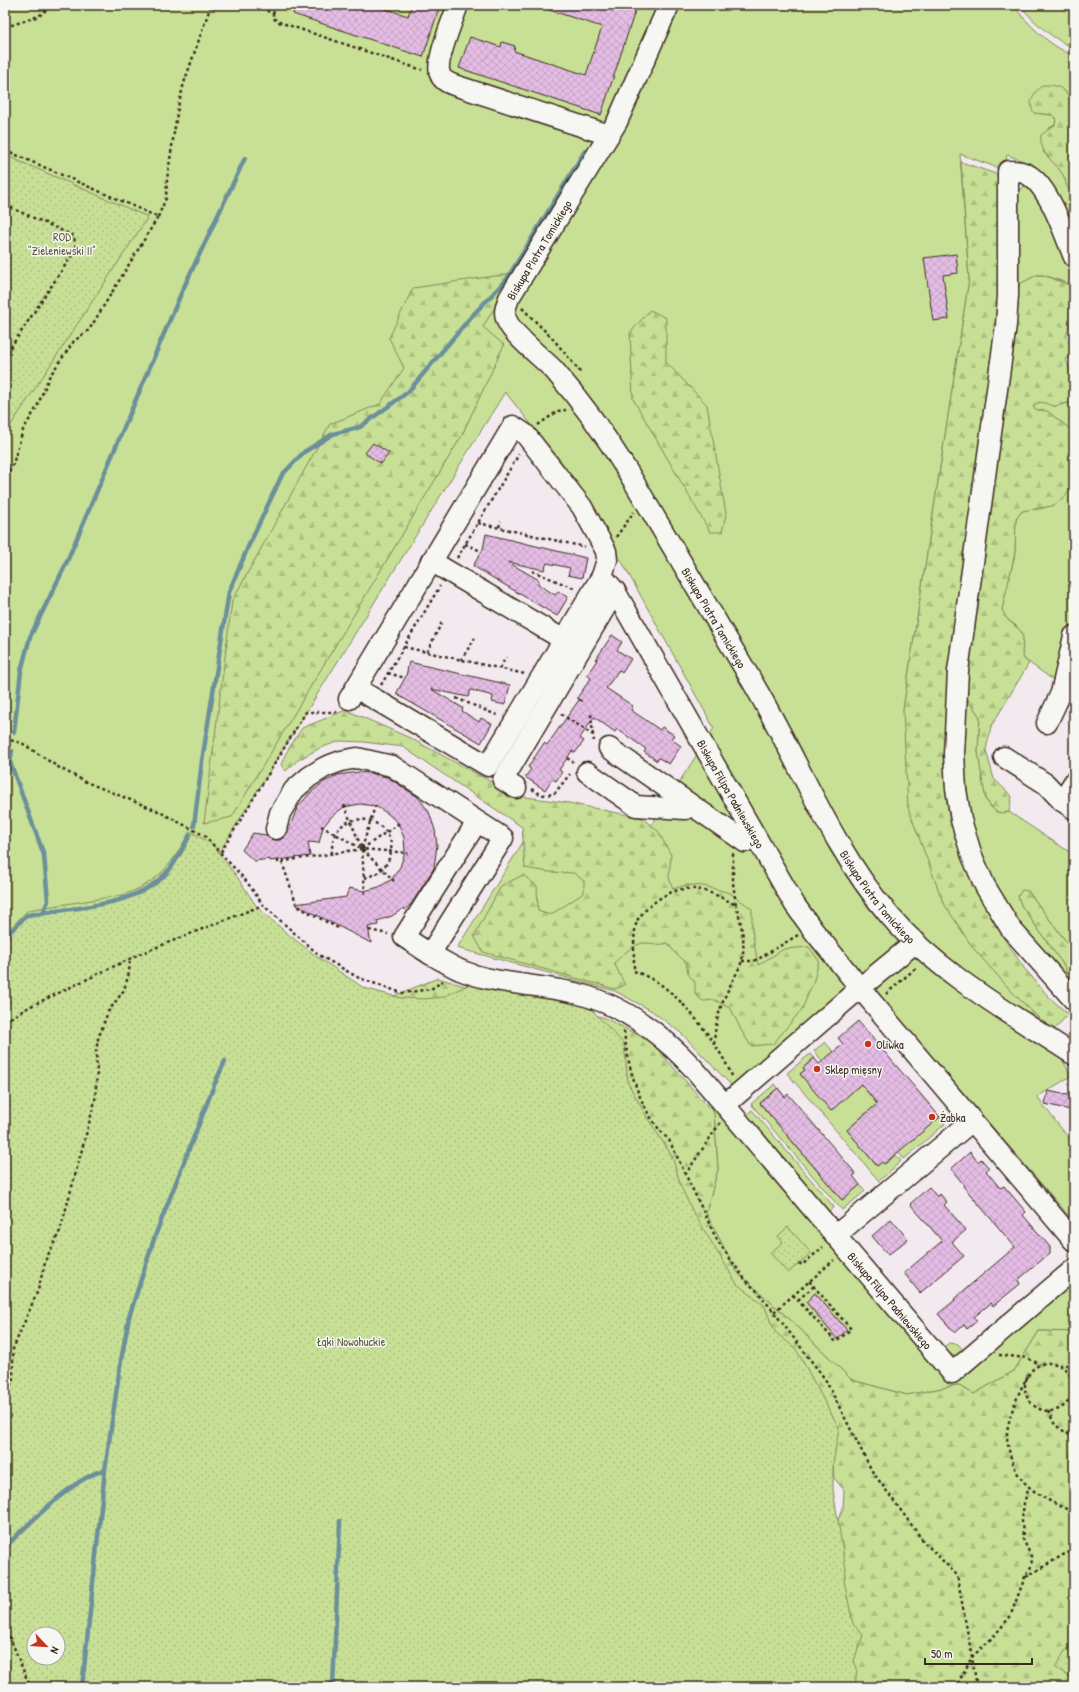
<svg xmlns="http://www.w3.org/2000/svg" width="1079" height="1692" viewBox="0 0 1079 1692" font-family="'Patrick Hand',sans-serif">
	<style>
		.grass { fill: #c7e096; stroke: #81855a }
		.forest { fill: url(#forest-firs); stroke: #81855a }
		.park { fill: url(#park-dots); stroke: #81855a; fill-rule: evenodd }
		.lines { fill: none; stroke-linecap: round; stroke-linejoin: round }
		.stream { stroke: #6c8f9b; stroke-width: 4.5 }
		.building { fill: url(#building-cross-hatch); stroke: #3b2a1e }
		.minor-casing { stroke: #3b2a1e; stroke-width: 23 }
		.path { stroke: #3b2a1e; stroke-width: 2.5; stroke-dasharray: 3 3; stroke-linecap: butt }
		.minor { stroke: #f6f6f2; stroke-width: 20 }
		.poi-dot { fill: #c8321e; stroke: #f6f6f2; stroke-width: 1.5 }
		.labels { text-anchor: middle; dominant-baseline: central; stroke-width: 3; stroke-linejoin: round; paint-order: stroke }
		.park-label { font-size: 12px; fill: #5e583c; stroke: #f6f6f2 }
		.street-label { font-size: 12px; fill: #3b2a1e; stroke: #f6f6f2 }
		.poi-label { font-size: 12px; fill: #3b2a1e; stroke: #f6f6f2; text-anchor: start }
	</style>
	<defs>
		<pattern id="forest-firs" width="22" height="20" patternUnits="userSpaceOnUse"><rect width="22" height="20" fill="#c7e096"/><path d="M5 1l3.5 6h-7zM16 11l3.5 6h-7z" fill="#acc081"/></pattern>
		<pattern id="park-dots" width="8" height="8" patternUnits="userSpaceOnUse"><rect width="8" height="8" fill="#c7e096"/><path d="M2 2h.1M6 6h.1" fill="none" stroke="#acc081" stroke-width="1.8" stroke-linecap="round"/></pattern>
		<pattern id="building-cross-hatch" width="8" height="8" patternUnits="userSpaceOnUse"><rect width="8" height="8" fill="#e4bce4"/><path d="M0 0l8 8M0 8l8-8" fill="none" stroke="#c4a2c3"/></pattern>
	</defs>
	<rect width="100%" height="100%" fill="#f2eaef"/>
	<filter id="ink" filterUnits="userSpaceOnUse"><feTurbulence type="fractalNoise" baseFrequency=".025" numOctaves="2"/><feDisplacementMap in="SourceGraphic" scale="8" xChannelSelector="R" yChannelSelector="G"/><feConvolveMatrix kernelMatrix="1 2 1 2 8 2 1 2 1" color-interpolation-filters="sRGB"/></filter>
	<g filter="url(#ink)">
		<!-- grass -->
		<path class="grass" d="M7,5H1013C1030,26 1048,45 1074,56V67L1070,72L1074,77V100H1071L1065,91L1034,113L1053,115L1056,119L1055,125L1049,128L1043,152C1049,158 1062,170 1064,177C1067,184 1066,189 1074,192V213L1070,210L1063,213L1037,169L1029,163L1007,155L1004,170L960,154L969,279L903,710L1013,993L1041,1020L1071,1076L1037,1097L1074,1145V1222L863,976L733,1087L681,1033L652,1011L615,991L457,948L548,802L651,826L714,728L622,562L561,461L505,392L212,864L5,1016V9Z
			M1020,5H1074V48C1053,39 1034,23 1020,5Z
			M1027,185L1049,209L1074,269L1073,285L1044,275H1037L1014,287L1016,195L1019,190Z
			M1040,402L1047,403L1055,406L1074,402V432L1047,412L1037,410L1033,407L1035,404Z
			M1074,484V623L1059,684L1024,659C1019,647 1026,639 1017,627C1012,621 1002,619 1002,609C1003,593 1013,569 1015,552C1016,541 1012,521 1020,513C1026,507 1035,511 1043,508C1057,503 1065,496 1074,484Z
			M964,694L980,717L978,752L986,800L991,807L1003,813L1009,812L1074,855V952L1028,891L1018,896L1021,905L1065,967L1067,974L1063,977L1017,925L989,882L969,824L961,747Z
			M825,1042L910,1142L940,1117L945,1124L904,1159L866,1113L847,1130L877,1166L882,1162L885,1164L896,1155L901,1161L879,1181L787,1073L810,1054L814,1058L803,1068L805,1070L800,1074L831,1110L832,1073L814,1051Z
			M775,1084L778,1088L760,1104L842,1200L860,1185L865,1191L842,1210L751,1104Z
			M709,1102L714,1103L951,1384L1074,1280V1332L1039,1331L1014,1371L974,1394L957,1385L907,1395L852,1380L795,1324L736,1271L706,1213L718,1169L714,1113Z
			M752,1110L834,1207L826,1214L744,1117Z
			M949,1343L958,1344L966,1353C956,1356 950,1357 941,1350Z"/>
		<!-- forest -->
		<path class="forest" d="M1043,85C1058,85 1063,87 1071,100H1074V192C1063,188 1068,182 1063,175C1055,161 1039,154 1041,135L1055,125L1056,119L1052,115L1034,113C1027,102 1034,92 1043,85Z
			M961,162L1002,176L1004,295L945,785L977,891L1003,937L1024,968L1049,997L1068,1014L1055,1029L1041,1020L1013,993L973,948L943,902L908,808L903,710L969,279Z
			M515,273L483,327L504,345L461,437L232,817L204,823L232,601L330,424L380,404L404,368L389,338L413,288Z
			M1037,275C1052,275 1063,286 1074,285V323L1069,326L1066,337L1074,349V356L1066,359L1074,382V402C1070,402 1057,406 1054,406C1046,405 1044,400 1035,404L1033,407L1037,410L1047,411L1074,432V484L1064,498L1052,506L1022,511L1016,519L1015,553L1002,610L1007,619L1021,631L1023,637L1022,654L1024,659L1029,663L991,727L986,750L994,779L1012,796L1009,812L1003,813L996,812L986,800L983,785L978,752L980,717L964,694L1014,287Z
			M650,310L666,318V362L707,405L726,514L722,532H710L633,399L630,333Z
			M346,710L410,738L488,780L512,795L569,803L642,818L658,831L671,855L669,878L673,889L686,885L704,886L730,893L752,909V930L758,965L784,949L809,947L819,961L814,980L802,1009L773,1044L751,1046L741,1030L731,1009L715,1000L703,1001L695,994V982L688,974L686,962L675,953L668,943C658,946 655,943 646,943C633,943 623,955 614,963L625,985L615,989L483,952L474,936L501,886L523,875L537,886L538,911L550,915L584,893V881L574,873L549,872L525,868L522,827L403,747L364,742L340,741L320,748L298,760L286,771L281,765L286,753L302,728Z
			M1022,890L1028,891L1074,952V987L1063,977L1067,974L1065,967L1021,905L1018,896Z
			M438,978L468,987L547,1000L605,1018L650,1041L714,1113L718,1169L706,1213L736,1271L795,1324L852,1380L907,1395L957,1385L974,1394L1014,1371L1039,1331L1074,1332V1687H840L830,1538L843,1509L844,1490L834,1478L833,1464L381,1001Z"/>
		<!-- park -->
		<path class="park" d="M5,155L148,217L5,434Z
			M190,831L213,845L238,878L255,904L262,912L288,934L316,956L364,988L401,998L425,999L443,997L476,981L565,998L592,1010L624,1044L628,1083L648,1119L672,1156L681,1187L693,1212L737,1284L764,1305L775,1332L796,1349L839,1428L833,1464V1490L846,1570L844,1581L853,1624L863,1635L854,1661L857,1668L855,1687H5V934L28,910L123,895C161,881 171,865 190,831ZM34,1634H58V1658H34Z
			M788,1227L811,1253L788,1273L770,1253L783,1242L778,1236Z
			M1074,1644V1680L1055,1667L1065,1651Z"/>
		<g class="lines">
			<!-- stream -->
			<path class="stream" d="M14,732L21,671L30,637L65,566L183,289L245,158
				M194,826L202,761L229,592L248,547L282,475L304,452L333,434L360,427L408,392L470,318L507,279L585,151
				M43,913C86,906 141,905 170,869C178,858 184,846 190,835
				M5,937L27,915L43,913L48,901L44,855L10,762L12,751
				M5,1547C28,1525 75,1476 105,1470
				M82,1687L105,1470L120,1366L129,1317L155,1236L215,1083L225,1061
				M333,1687L340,1521"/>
		</g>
		<!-- building -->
		<path class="building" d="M296,5H373L408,16L412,5H440L423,57L293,14Z
			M541,5H637L601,115L459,68L470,37L501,47L502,42L515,46L514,51L586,75L602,27L540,7Z
			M956,254L958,273L943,275L949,319L933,321L924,258Z
			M373,443L389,453L381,464L365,453Z
			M486,534L586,558L582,578L568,575L570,568L547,563L544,570L508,562L539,580L538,584L555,595L558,591L568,597L557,616L473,566L483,549Z
			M612,635L622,642L617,650L631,659L622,673L619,670L606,688L633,706L631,710L660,730L662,727L674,735L671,739L681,746L669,764L659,758L657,761L644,752L646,749L617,729L615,732L594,717L580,738L584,741L575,753L572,751L559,770L562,772L556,781L552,779L545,790L525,777L531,769L528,767L544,743L547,745L579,700L582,701L577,698L591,678L587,675L597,660L596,659Z
			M409,662L510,685L505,705L492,702L493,696L471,690L468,697L431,689L463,708L462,711L479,722L481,718L492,724L481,743L396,694L406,676Z
			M358,772L369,773L387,777L418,797L429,812L435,830L437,845L434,868L412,903L405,910L404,908L392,916L377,921L378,925L368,927L371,943L295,904L346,897L349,888L364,891L379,887L392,879L400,867L405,852L404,838L398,823L387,813L375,806L360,804L344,807L332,816L323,827L319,843L308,842L310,856L270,861V859L254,861L242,850L253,833L266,835L274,840H280L284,837L287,834L297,808L310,793L324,782L338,775Z
			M858,1021L940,1117L884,1164L882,1162L877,1166L847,1130L877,1104L861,1084L831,1111L800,1074L805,1070L803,1068L814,1058L819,1064L843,1044L838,1038Z
			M778,1088L785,1097L788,1094L856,1174L853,1176L860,1185L842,1200L760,1103Z
			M1048,1091L1068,1095L1074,1104V1111L1045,1104Z
			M970,1152L978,1162L981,1159L989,1168L986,1171L1000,1188L1004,1186L1026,1212L1023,1215L1050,1247V1253L1018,1280L1020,1284L993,1306L991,1303L974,1317L977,1321L967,1329L964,1325L955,1333L938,1314L955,1300L954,1299L1015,1247L963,1186L964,1185L951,1169Z
			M929,1187L937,1197L940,1194L947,1202L944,1205L966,1230L952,1242L964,1256L920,1293L904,1273L942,1241L910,1204Z
			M891,1219L908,1239L888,1255L872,1236Z
			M815,1293L847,1330L837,1339L806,1302Z"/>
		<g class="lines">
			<!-- minor casing -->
			<g class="minor-casing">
				<g id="minor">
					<path d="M458,5C453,19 435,62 440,74C442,80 448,83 454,85L609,135"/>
					<path id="s1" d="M669,5L617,122L509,298C506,306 503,313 507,321C513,335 542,358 554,370C582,402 606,436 628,472C658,522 687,572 717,622C733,650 751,678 766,706C805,776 836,853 889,915C939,974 1010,1013 1074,1055"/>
					<path d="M1074,257C1064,234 1048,181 1024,173C1019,171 1013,171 1008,171V295L1006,325L958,671L954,754L956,789L961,820L972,856L985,886L1011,929L1074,1000"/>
					<path d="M431,561L564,640"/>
					<path d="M356,688L488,766L602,576"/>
					<path id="s2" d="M349,699L513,426L525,434L582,507L606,551L607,560L602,576L615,591L795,905L813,930L860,988L1074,1241"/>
					<path d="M1047,723L1061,693L1074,636"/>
					<path d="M609,748L745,842L755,836"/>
					<path d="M1004,757L1046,784L1062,801L1074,809"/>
					<path d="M587,772L636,806L685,809L688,803"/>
					<path d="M516,788L503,780L615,591"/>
					<path d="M1062,801L1074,782"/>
					<path id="s3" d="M276,829L280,813L294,790L309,777L325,767L341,761L357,758L392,766L503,838L430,954C440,959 449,965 460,970C496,985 541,984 579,994C626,1006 663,1035 695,1070L952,1373L1074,1269"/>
					<path d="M430,954L404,937L477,822"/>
					<path d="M725,1105L860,988L916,942"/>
					<path d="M835,1236L972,1121"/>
				</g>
			</g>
			<!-- path -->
			<path class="path" d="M256,5L273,14V18L279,22L422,70
				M273,14L276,5
				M5,25H12L39,16L52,5
				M5,150L158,217L89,330L74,341L49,377L37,407L23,430L13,464L5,479
				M5,205L74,236L76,249L5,356
				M158,217L166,198L167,179L178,107L184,83L211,5
				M522,308L554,340L582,374
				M538,425L558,411L566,410
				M478,523L585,547
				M499,527L501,521
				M616,537L634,512
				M465,544L481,551
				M457,558L519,454
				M532,571L576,589
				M404,647L525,674
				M427,652L443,620
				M461,660L475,638
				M500,668L506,657
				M388,673L405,678
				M381,685L440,586
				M456,698L499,716
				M561,714L593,735L594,741
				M593,735L591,716L593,712
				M5,739L22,743L58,767L86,782L158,811L205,836L247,882L263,905L319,955L359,978L402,993L431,989L443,981
				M567,758L573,762
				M532,789L541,795L554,794L570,774
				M344,805L362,849L365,894
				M321,826L362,849L394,881
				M362,848L376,803
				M362,849L401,822
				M221,852L306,712H338L339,711
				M332,854C329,798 408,817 388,861C383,871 374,876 363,878
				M278,860V862L362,849L408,853
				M282,862L297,906L338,928V926
				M369,930L388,934
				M742,961H753L760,958L798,935
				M886,994L917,967
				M5,1021L31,1006L142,953L263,905
				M624,1031C628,1070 640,1112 669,1140L717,1240L746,1281L756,1290L774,1312L825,1379L872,1471L924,1542L957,1575L972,1657L956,1687
				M714,1044C715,1023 720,1006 729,988C733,979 740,969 742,960C746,941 741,923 736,905
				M732,1076C720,1047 689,1006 664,987C655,980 644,975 634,971C634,958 633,932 637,921C640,914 650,906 656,901C685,880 706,889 736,905L733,883V853
				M685,1175L720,1123
				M799,1263L802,1265L823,1247
				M793,1295L836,1342L851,1329L809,1281
				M798,1300L814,1286
				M774,1312L834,1260
				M999,1355L1027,1358L1040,1364
				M1025 1387a24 24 0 1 1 48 0a24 24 0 1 1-48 0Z
				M1059,1365H1074
				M1028,1376C1020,1388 1006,1422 1007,1437C1008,1451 1014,1472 1024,1482C1037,1496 1057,1505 1074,1512
				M5,1403L13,1378V1349L38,1290L46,1259L60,1231L95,1101L97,1072L96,1052L98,1039L108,1012L124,990L129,973L130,958
				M1048,1411L1055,1425L1074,1438
				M1026,1577L1063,1555L1074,1550
				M5,1625L30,1687
				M977,1687L972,1657L993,1637L1010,1617L1025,1577L1032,1565L1031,1556L1023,1539L1022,1521L1024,1503L1029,1487"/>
			<!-- minor -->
			<use href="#minor" class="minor"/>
		</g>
	</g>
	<!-- markers -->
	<g class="poi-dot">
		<circle cx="868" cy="1044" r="4"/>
		<circle cx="817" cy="1069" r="4"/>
		<circle cx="932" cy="1117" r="4"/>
	</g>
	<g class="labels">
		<!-- park labels -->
		<g class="park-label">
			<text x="62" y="236">ROD<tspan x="62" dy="14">"Zieleniewski II"</tspan></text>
			<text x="351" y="1341">Łąki Nowohuckie</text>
		</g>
		<!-- street labels -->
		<g class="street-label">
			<text transform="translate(539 250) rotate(-59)">Biskupa Piotra Tomickiego</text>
			<text stroke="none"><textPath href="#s1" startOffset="722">Biskupa Piotra Tomickiego</textPath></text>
			<text stroke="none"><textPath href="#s2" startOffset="755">Biskupa Filipa Padniewskiego</textPath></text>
			<text stroke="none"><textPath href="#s1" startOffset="1046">Biskupa Piotra Tomickiego</textPath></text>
			<text stroke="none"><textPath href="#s3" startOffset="1019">Biskupa Filipa Padniewskiego</textPath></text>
		</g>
		<!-- poi labels -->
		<g class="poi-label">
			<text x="876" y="1044">Oliwka</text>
			<text x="825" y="1069">Sklep mięsny</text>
			<text x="940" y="1117">Żabka</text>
		</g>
	</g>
	<!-- margin -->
	<rect width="1079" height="1692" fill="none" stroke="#f6f6f2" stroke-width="20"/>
	<rect x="10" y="10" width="1059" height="1672" fill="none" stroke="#3b2a1e" stroke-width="1.5" filter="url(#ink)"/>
	<!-- north arrow -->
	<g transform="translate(46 1646) rotate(115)"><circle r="19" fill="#f6f6f2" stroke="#aba49d"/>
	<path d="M0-3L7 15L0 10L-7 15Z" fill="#c8321e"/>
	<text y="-6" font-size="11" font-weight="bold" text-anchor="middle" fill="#3b2a1e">N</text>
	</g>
	<!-- scale -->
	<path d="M925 1658v6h107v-6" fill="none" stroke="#3b2a1e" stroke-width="2"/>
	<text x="931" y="1658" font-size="12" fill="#3b2a1e" stroke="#f6f6f2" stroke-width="3" paint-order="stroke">50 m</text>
</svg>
